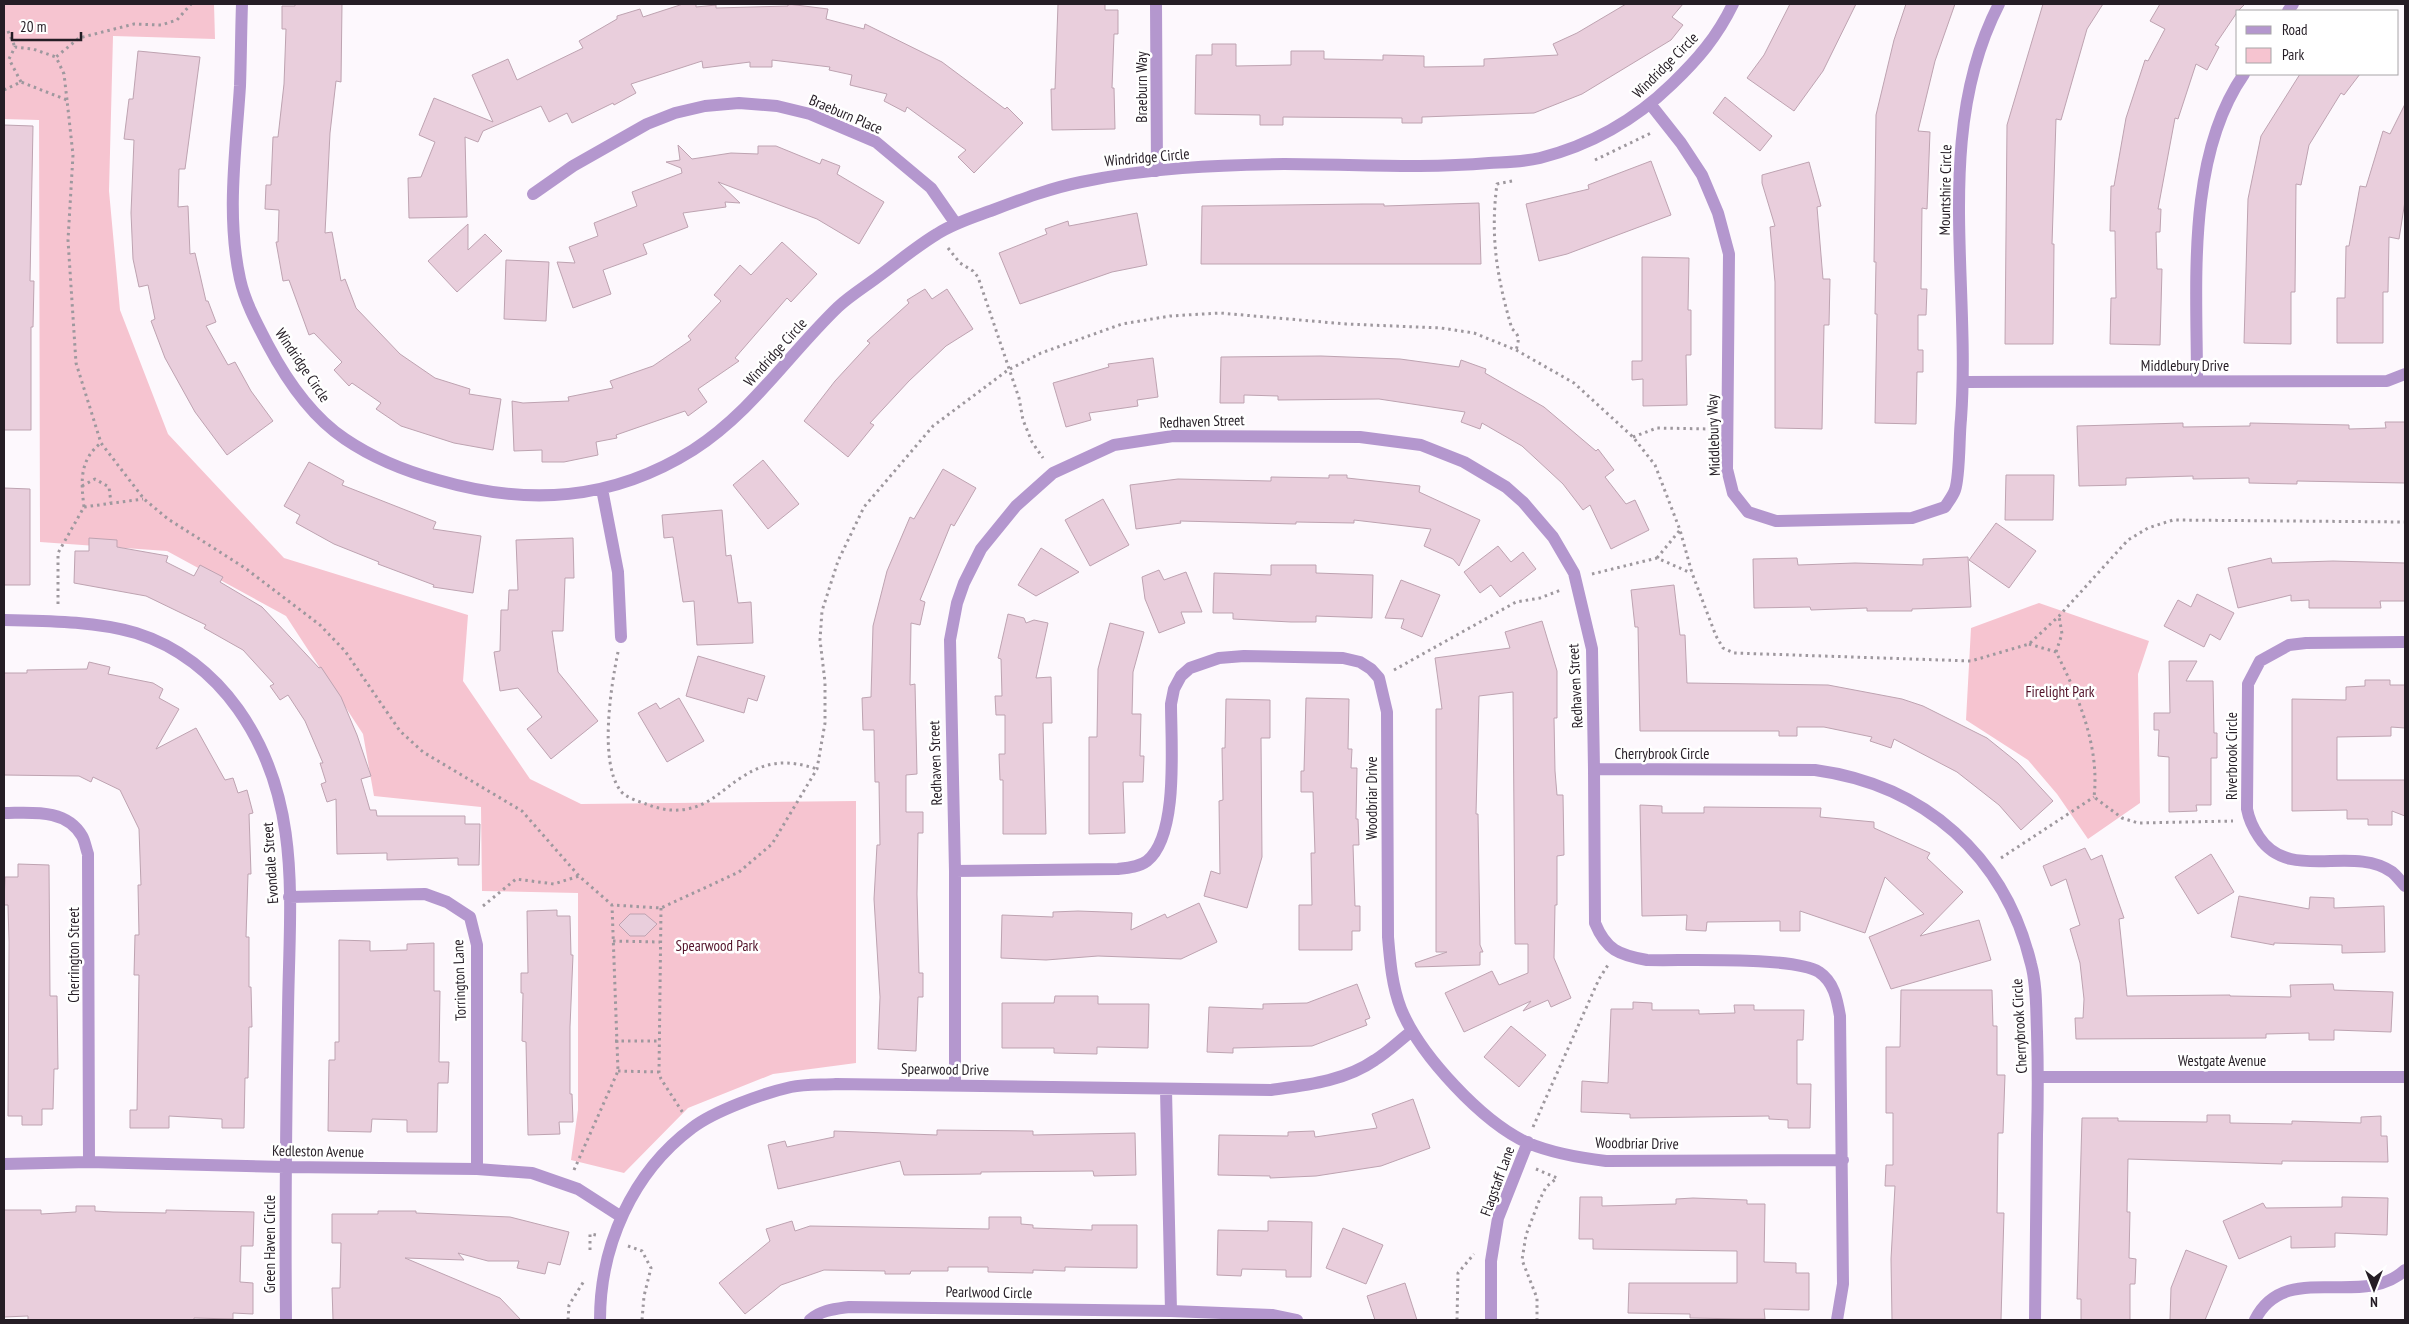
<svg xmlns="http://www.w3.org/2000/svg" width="2409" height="1324" viewBox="0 0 2409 1324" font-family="'PT Sans Narrow',sans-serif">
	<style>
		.green { fill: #f6c4d0 }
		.building { fill: #e9cedc; stroke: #bea3b1 }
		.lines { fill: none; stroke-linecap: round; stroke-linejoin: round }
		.path { stroke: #9e989e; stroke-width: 3; stroke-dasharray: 2.5 4; stroke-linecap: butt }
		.street { stroke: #b497ce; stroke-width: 12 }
		.labels { text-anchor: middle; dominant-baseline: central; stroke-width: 5; stroke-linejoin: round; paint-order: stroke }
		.street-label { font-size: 15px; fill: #251d25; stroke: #fff }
		.park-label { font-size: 15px; fill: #521229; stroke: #fff }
	</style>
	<rect width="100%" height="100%" fill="#fdf8fd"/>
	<!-- green -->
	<path class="green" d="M4,4H214L215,39L113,36L109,191L120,310L168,434L284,558L468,615L463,681L530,779L581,804L856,801V1063L773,1074L688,1108L624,1173L571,1160L578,1110V893L482,891L481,807L374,796L363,734L286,616L167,551L40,542L39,120L4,119Z
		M2039,603L2149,641L2138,674L2140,803L2088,839L2057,794L2028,760L1966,720L1971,628Z"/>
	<!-- building -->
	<path class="building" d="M295,4H342L341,82L336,81L330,133L325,233L332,232L341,281L345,279L356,308L400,354L435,378L470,389L469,394L501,399L493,450L454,443L401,426L376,409L381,403L352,383L349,386L334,370L342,362L314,333L309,335L289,280L283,281L276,242H278L279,210L265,209L266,185H271L273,137H278L284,84L286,29H282V6H295Z
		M683,4H696V7L716,5V8L788,6V4L828,9L826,19L864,29L865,24L942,62L1005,109L1007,107L1023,123L974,173L958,157L966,150L907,107L905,112L884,101L887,94L850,85L852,75L829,70L830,67L772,60V67H750V62L703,68L702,61L631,84L636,93L614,105L613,103L572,123L567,113L549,122L541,106L483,131L478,142L465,137L467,217L409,218L408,178L421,177L435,142L419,135L434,98L493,122L472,75L508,59L517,80L583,48L579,41L617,19V16L640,9L643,17Z
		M1058,4H1105V10H1118V34H1114L1112,88H1114L1115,129L1052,130L1051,89H1055Z
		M1626,4H1683L1672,17L1683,25L1671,40L1582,94L1534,113L1422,117V123H1402V118L1283,117V125H1260V115L1195,114L1196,55H1212V44H1236V66L1291,65V51H1324V59L1383,60V55L1424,56V67L1484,66V59L1558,55L1553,44L1577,33Z
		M1790,4H1856L1823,71L1794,111L1747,78L1764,55Z
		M1906,4H1955L1935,61L1918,131L1930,132L1927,209L1922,208L1921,289H1927L1926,315H1918V350H1923V372H1917L1916,424L1875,423L1877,314H1875L1876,262H1874L1876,115L1894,40Z
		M2043,4H2103L2087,29L2061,120L2056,119L2052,244H2054L2053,344H2005L2007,125Z
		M2160,4H2245L2238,11L2215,45L2219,47L2207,70L2196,64L2178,119L2175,118L2158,209H2161L2160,232H2156L2157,269H2162L2160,345L2110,344L2111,298H2116L2115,231H2110L2111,186H2114L2126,118L2145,60L2148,61L2165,29L2150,21Z
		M138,51L200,57L185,169H179L178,207L188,206L190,254L195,253L206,301H208L216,322L206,326L228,365L235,362L251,391L273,421L227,455L195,412L165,358L151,321L155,319L148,285L139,287L133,259L131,213L134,140L124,139L129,99H133Z
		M2300,74H2360L2344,95L2341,93L2309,145L2301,185L2296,184L2295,292H2291V344L2244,343L2248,199L2261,136Z
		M1725,97L1772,136L1760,151L1713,113Z
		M2405,104V201L2399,239L2389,237L2388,292H2383V343H2337V298H2345L2346,246H2349L2360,186L2366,187L2383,131L2390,134Z
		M4,125L33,126L30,281H34L33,327H31V430H4Z
		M678,145L692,159L731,153L758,154V146H776L820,164L822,159L840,166L837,174L884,202L859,244L817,219L718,182L740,203L725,202L726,207L683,213L688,227L643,244L647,254L603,270L611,294L573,308L557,262L575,263L569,247L598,236L594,223L637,206L632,192L682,173L681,168L666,162L680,160Z
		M1651,161L1671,215L1567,254L1539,261L1526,204L1589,189L1588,185Z
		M1809,162L1821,206L1817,207L1823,279H1830L1829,325H1824L1822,429L1775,428V282L1770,227L1775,226L1762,183V175Z
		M1479,203L1481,264H1201L1202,206L1363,204H1384V206Z
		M1137,213L1147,265L1112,272L1020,304L999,253L1047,234L1045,229L1068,221L1069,226Z
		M468,224V250L485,234L502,251L457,292L428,261Z
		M782,242L817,274L791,302L787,298L735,358L739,361L698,389L707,402L688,416L685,411L616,435L617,438L596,442L598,455L564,462H542V450L514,451L512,401L523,403L569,401L568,397L613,388L610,381L653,366L691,340L688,336L721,301L714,295L740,265L751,275Z
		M1642,257L1689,258L1688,310H1691V355H1686L1687,405L1643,406V379L1632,380V361H1642Z
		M506,260L549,262L546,321L504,319Z
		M925,289L932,299L947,289L973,329L946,346L909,381L870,423L874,425L848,457L804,421L835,381L870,343L867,341L909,303L907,300Z
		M1321,356L1400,359L1459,367L1461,360L1486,369L1485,373L1544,407L1596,451L1598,449L1614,470L1605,477L1626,504L1635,500L1649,530L1611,549L1590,505L1583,510L1563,484L1522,446L1482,423L1480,429L1461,422L1465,412L1379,399L1278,400V396L1244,395V403H1220L1221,357Z
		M1153,358L1158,397L1137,400L1138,406L1089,413L1091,420L1066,427L1053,383L1109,367L1108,364Z
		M2385,422H2405V483L2297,481V484L2249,483V478L2193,479V476L2126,478V485L2079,486L2077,426L2183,423V427L2250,426V423L2349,425V429L2386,428Z
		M763,460L799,504L768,529L733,485Z
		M309,462L344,481L342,485L436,522L433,529L481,536L473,593L433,587L434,585L378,564L379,562L334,544L296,523L300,515L284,506Z
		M943,469L976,488L954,526L951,524L920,600L925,602L920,625L911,623L910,685L915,684L917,774L906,775V812H923V833H918L917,894L919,973H923V997H918L916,1051L878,1049L880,997L874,899L877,845H880L879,782H875L874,730H863L862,698L871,697L873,626L887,571L910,517L914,519Z
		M1329,475H1347V478L1420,486L1419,492L1480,520L1459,566L1453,559L1424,546L1431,529L1354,520V523L1296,522V524L1180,521L1181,523L1136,529L1130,485L1178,479L1271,481V477L1329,478Z
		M2006,475H2054L2053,520H2005Z
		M4,488L30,489V585H4Z
		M1103,499L1129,545L1090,566L1065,520Z
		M722,510L726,556L731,555L738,603L751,602L753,643L697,645L694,601L683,602L673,537L664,538L662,515Z
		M1996,523L2036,551L2009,588L1969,560Z
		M89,538L117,540V547L168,556L166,562L194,576L200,565L223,577L220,582L262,607L319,668L321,667L341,697L357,735L371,776L361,779L370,810H376L377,816H465V824H480L479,865H458V858L387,860V853L337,854L336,799L327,802L321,784L326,782L320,763H323L305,721L288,695L280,700L270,686L274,684L243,650L204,628L206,625L146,596L74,583L75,551H89Z
		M573,538L574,578H565L563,631H552L558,672L598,721L551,759L527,729L542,717L518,688L500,691L494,652L500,651L501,610H508L509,590H518L516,540Z
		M1498,546L1511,562L1523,552L1536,569L1500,597L1491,585L1480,593L1464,572Z
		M1041,548L1079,572L1036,596L1018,585Z
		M1968,557L1971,607L1912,609V611H1867V608L1811,610L1810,607L1754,608L1753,559L1797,558L1798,565L1855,563L1923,565V559Z
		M2271,558L2272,563L2333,561L2405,563V601H2380L2381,608H2309V600L2291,601V595L2238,608L2228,568Z
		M1271,565H1316V573L1373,575L1372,618L1316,616V622H1291L1233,619V613H1213L1214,573L1271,575Z
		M1159,570L1164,580L1186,572L1202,612H1181L1185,623L1159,633L1145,599L1142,577Z
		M1401,580L1440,595L1422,637L1401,628L1404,619L1385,618Z
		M1674,585L1680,635H1685L1687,683L1828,685L1902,699L1923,706L1987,738L2018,763L2053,801L2021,830L1999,805L1957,772L1894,739L1891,748L1870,741L1872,737L1824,727H1797V736H1779V731H1640L1638,627H1635L1631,590Z
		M2197,594L2234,613L2220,640L2210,634L2204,647L2164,626L2178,600L2191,607Z
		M1008,614L1024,618L1026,623L1034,620L1048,623L1036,678L1051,677L1052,723H1043L1046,834H1003V780H1000L999,754H1005V715H996L995,696H1002L1001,659L998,658Z
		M1542,621L1557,671V718H1554L1555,771L1557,795H1563L1564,855L1557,856V905H1555L1554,958L1571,998L1551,1007L1548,1000L1523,1011L1531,1001L1464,1032L1445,993L1492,971L1499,985L1528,973V944H1515L1513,692L1479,696L1476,814H1478L1480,945L1483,952H1480V965L1416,967L1415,963L1447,952H1436V709H1442L1435,658L1510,648L1505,632Z
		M1110,623L1144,632L1133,672L1132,714H1141L1140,756H1144L1143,782H1123L1125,833L1089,834V737H1097L1098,669Z
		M698,656L765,676L757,701L748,698L744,713L686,696Z
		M2169,661H2197L2186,681H2213L2214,733H2217V758H2211V805H2196L2197,811L2169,812V757L2158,756L2159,730H2154V713H2170Z
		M89,662L110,667L108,674L153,683L163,689L159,698L179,709L156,749L196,728L225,780L233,778L238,793L247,790L253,813L249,814L251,874H248L246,937H249V987H251L252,1027H249L248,1078H245L244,1128H222V1119L169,1116V1128H130V1110H137L139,975H134L135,935H139L138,885H141L139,829L120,790L93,777L91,782L79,776L4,775V673H27V670L87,669Z
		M2365,680H2390V685H2405V728L2391,727V736L2337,737V780H2405V816L2392,811V825H2368V819H2347V810L2292,811V699L2346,700V687L2365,686Z
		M679,698L704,741L667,762L638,713L656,703L660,709Z
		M1306,698L1349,699L1348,749H1352L1351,768H1357L1356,819H1358L1359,845H1353L1355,906H1360V931H1352V950H1299V905H1312L1311,853H1315L1313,792H1301V771H1304Z
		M1226,699L1270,700V738H1261L1262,857L1247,908L1204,896L1211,871L1220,874L1219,801L1223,800L1222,748H1225Z
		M1640,805L1662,806V813H1704V807L1821,808L1820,817L1874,822V828L1930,853L1927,858L1963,892L1920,936L1979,920L1991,960L1891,989L1869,937L1924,914L1885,877L1865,933L1800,911V931H1780V921L1707,922L1706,931L1686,930L1687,915L1642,916Z
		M2085,848L2091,860L2102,855L2124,918L2119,919L2127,996L2230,995V996L2291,997L2290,985L2333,984L2334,990L2393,992L2391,1032L2334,1030V1040H2309V1033L2266,1034V1038L2076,1039L2075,1018H2083L2084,999L2080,963L2070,929L2080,925L2066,879L2051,886L2043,866Z
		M2211,854L2234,892L2198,914L2175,877Z
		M18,864L49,865L50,996H57L58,1069H54L53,1109H42V1125H22V1116H8L9,942L8,905H4L5,877H18Z
		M2239,896L2309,909L2310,897L2334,898V908L2384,906L2385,952L2342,953V945L2274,943V945L2231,937Z
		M1199,903L1217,942L1181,959L1098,956L1046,960L1001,958L1002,915L1053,917V912L1078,911L1132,913L1131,930L1165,914L1167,918Z
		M557,910V916H570L571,955H573L570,1027V1094H572L573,1122H559L560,1134L528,1135L526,1042L522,1041L523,993H521V973H528L527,911Z
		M630,914H645L657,924L645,936H630L619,925Z
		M339,940L370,941V951L407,950V944L434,943V991H440L439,1062H449L448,1083H438L437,1132H407V1120L372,1119L371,1132L328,1131L329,1060H335V1042H339Z
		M1357,984L1370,1018L1365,1020L1367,1025L1312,1046L1233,1048V1053L1207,1052L1209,1007L1263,1009V1004L1307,1003Z
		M1901,990H1992L1993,1026H1997V1075H2005L2003,1133H1998L1997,1213H2004L2001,1320H1892L1891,1259L1895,1186H1885L1886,1165H1893V1113H1886V1047H1900Z
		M1055,996H1098V1004H1149L1148,1048L1097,1047V1054L1054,1053V1048H1002V1003H1054Z
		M1633,1002L1652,1003V1010H1699V1014L1735,1013L1734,1005H1754V1010H1804L1803,1040H1797V1084H1811L1810,1128H1788V1120L1769,1119V1116L1630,1118V1114L1581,1112L1582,1081L1608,1083L1611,1009H1633Z
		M1511,1026L1546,1055L1519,1087L1484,1057Z
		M1413,1099L1430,1148L1381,1166L1316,1176L1270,1178V1176L1218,1175L1219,1135L1288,1136V1132L1314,1131L1315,1137L1377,1128L1372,1114Z
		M2207,1115H2230V1123L2292,1124V1121L2361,1123V1117L2381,1116V1136H2387L2388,1162L2282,1161V1164L2128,1159L2127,1212H2130L2129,1258L2136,1259L2135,1284H2130V1320H2081V1299H2077L2082,1118H2118V1121L2207,1122Z
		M937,1130L1033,1131V1135L1135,1133L1136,1175L1094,1176L1093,1171L981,1172V1174L904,1175L900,1161L778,1189L768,1145L785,1141L787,1147L834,1137V1131L937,1135Z
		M1580,1197H1602V1206L1676,1204V1199L1693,1198L1747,1200V1204H1765L1764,1262L1796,1263V1273H1809V1310L1764,1309L1765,1319H1744L1690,1318V1314L1628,1313L1629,1283H1737V1251L1593,1249V1239H1579Z
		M2342,1197L2388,1198L2387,1235L2335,1233V1247L2291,1248V1236L2239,1259L2223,1221L2263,1203L2266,1208L2342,1207Z
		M76,1206H95V1211L113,1212L166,1213V1210L254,1212L253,1246H241L240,1282L253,1283V1314L233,1313V1319L194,1318V1320H28V1316L4,1317V1210H41V1214L76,1212Z
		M378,1211H416V1213L510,1217L569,1232L560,1265L548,1262L545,1274L517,1268L519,1261H488L458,1253L464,1260L405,1258L500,1298L521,1320H333L332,1288H340L341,1243H332V1214H378Z
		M989,1217H1021V1224L1033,1225V1228L1092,1230V1225H1137V1268L1065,1267V1271L1033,1270V1273L988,1272V1267H948V1271H911L910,1274H885V1271L824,1270L781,1285L745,1314L719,1283L770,1241L766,1229L792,1221L795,1231L810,1226L989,1229Z
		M1268,1221L1312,1222L1311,1277H1286V1270L1242,1269L1241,1276L1217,1275L1218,1230L1268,1231Z
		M1343,1228L1383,1245L1366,1284L1326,1268Z
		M2186,1250L2227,1266L2205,1320H2170L2171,1288Z
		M1405,1283L1417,1320H1375L1367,1296Z"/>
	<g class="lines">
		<!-- path -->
		<path class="path" d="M8,31L15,47
			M21,82L9,59L15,47L33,49L56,57
			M4,90L21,82L67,100L73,155L68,240L76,363L101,443L144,499L168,519L245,568L320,625L345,651L400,731L423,752L522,811L579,876L612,905L661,908L739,872L772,844L817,769L825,723V682L820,640L822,611L838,561L864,507L933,426L1008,370L1041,353L1122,324L1170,316L1220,313L1346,324L1441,328L1474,333L1516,350L1574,383L1633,437L1655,465L1680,530L1692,573L1716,636L1723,648L1734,653L1971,661L2029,644L2059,616L2128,540L2148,528L2173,520L2405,522
			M67,100L64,74L56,57L79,38L134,24L161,25L177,20L191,4
			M1595,160L1651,133
			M1512,181L1497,184C1490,237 1497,278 1512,329C1520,335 1519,341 1516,350
			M948,248L960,263L973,271L978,277L1019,398L1023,420L1032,442L1043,458
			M1633,437L1657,428L1711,429
			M82,486L95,479L109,487L111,503
			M84,507C81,482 79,460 101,443
			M1657,558L1680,530
			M1592,574L1657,558L1691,573
			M58,604V553L84,507L143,499
			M2029,644L2056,652C2078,695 2100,747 2094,797L2122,818L2138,823L2233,821
			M618,652C611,686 599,761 620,790C624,797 638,801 646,804C659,809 673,812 687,809C710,805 723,789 742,777C768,760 789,760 817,769
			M2056,652L2062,634L2059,616
			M1394,670L1516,602L1540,598L1561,590
			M2001,858L2094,797
			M483,906L516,879L554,884L579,876
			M661,908L659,1072L661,1079L683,1113
			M613,941L660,942
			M615,1041H659
			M618,1071L659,1072
			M1533,1127L1599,979L1608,965
			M1536,1169L1557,1178L1546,1187L1539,1201L1526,1235L1522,1260L1537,1298V1320
			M574,1170L618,1071L612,905
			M628,1246L642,1251L651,1268L644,1296L642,1320
			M590,1250V1234L596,1235
			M568,1320L569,1305L584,1281
			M1457,1320L1458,1273L1474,1254"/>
		<!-- street -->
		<path class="street" d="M242,4C241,31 241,58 240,86C236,150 226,215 240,279C245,302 257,324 268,345C286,379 312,417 345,439C373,458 405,471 438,480C528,506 612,501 693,450C752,412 789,354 838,307C851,295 866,286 879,276C898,262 917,246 937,234C954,223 974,217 993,210C1022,199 1051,188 1081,182C1147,168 1217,165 1284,164C1353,164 1421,169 1489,163C1506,162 1523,162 1540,158C1591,145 1634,121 1672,84C1698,59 1717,37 1733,4
			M1156,4L1157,171
			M2288,11L2293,4
			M1651,105L1681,143L1702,175L1718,213L1729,254L1727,469L1733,493L1748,512L1776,521L1912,518L1945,507C1948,502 1953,496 1955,490C1960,476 1959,436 1961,419C1971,281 1933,132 1999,4
			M533,194L573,166L647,124L675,113L705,106L739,103L777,106L810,114L876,142L931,188L956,224
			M2197,381C2197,284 2186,157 2244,74
			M1964,382L2387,381L2405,374
			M602,489L618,572L621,637
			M4,620C48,621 94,621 136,633C178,646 213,674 238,709C304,802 289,905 288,1013C286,1116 285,1218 286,1320
			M2405,642L2306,643L2289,645L2260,661L2248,684L2247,809C2249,820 2253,828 2259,837C2289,883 2352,844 2392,872C2397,876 2401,882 2405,886
			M4,813C31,813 66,808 82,836C85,841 86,849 88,854L89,1162
			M955,871L1118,869C1127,868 1139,867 1147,861C1179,836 1171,743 1171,704L1174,689L1181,676L1190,668L1219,658L1244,656L1343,658L1360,662L1371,669L1379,678L1387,712L1388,937C1390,961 1392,986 1401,1009C1420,1055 1482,1122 1528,1143C1552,1153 1581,1158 1606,1161L1843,1160
			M289,897L425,894L447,902L470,917L477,945V1169
			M2038,1077H2405
			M955,1086V871L950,640L957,603L964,583L981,549L1016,506L1053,473L1114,445L1173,436L1360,437L1421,445L1464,462L1506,487L1523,502L1553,537L1574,573L1592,649L1594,769
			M1166,1090L1171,1311
			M4,1164L89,1162L285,1167L477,1169L532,1173L578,1189L620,1216
			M600,1320C600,1246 632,1173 692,1128C714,1111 764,1093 791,1087C805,1084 822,1085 836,1084L1271,1090C1307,1085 1345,1081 1375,1060C1388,1052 1400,1040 1412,1031
			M810,1320C821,1310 835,1309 849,1307L1171,1311L1273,1315L1297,1320
			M1491,1320V1261L1498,1218L1528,1142
			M1837,1320L1843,1284L1840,1016C1837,999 1834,982 1819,972C1793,956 1683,961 1647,960C1619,955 1606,950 1595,923L1594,769L1815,770C1925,785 2005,856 2031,964C2037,986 2036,1010 2037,1032C2038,1066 2038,1100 2037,1135C2036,1196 2036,1258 2035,1320
			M2255,1320C2285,1259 2362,1310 2405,1270"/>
	</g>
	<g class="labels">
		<!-- street labels -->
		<g class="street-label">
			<text transform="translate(1665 65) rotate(-45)">Windridge Circle</text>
			<text transform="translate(1141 87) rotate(-90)">Braeburn Way</text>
			<text transform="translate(846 114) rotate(23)">Braeburn Place</text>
			<text transform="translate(1147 157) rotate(-5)">Windridge Circle</text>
			<text transform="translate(1945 190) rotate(-89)">Mountshire Circle</text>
			<text transform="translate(775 352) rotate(-48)">Windridge Circle</text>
			<text transform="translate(303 365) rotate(56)">Windridge Circle</text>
			<text x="2185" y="365">Middlebury Drive</text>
			<text transform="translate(1202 421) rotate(-2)">Redhaven Street</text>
			<text transform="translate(1713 435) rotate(-92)">Middlebury Way</text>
			<text transform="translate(1575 686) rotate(-93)">Redhaven Street</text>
			<text x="1662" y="753">Cherrybrook Circle</text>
			<text transform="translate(2231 756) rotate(-90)">Riverbrook Circle</text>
			<text transform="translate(935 763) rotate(-92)">Redhaven Street</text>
			<text transform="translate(1371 798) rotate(-90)">Woodbriar Drive</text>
			<text transform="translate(270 863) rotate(-94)">Evondale Street</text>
			<text transform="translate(73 955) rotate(-90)">Cherrington Street</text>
			<text transform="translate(459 980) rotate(-92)">Torrington Lane</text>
			<text transform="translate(2019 1026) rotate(-93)">Cherrybrook Circle</text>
			<text x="2222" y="1060">Westgate Avenue</text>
			<text transform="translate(945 1069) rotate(1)">Spearwood Drive</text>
			<text transform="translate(1637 1143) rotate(1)">Woodbriar Drive</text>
			<text transform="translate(318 1151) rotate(1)">Kedleston Avenue</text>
			<text transform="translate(1497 1181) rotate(-70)">Flagstaff Lane</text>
			<text transform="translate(269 1244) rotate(-90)">Green Haven Circle</text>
			<text transform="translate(989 1292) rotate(1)">Pearlwood Circle</text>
		</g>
		<!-- park labels -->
		<g class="park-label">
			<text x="2060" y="691">Firelight Park</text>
			<text x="717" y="945">Spearwood Park</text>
		</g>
	</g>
	<!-- border -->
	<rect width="2409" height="1324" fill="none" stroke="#251d25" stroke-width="10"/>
	<!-- legend -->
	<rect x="2236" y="10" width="162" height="65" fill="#ffffff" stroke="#a8a5a8"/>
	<rect x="2246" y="26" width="25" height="8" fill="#b497ce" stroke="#a8a5a8"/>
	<text x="2282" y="35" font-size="15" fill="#251d25">Road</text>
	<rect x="2246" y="48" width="25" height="15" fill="#f6c4d0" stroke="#a8a5a8"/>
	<text x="2282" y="60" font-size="15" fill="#251d25">Park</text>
	<!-- north arrow -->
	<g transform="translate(2374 1289) rotate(180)" stroke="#ffffff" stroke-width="4" paint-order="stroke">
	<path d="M0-4L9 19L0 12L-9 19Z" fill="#251d25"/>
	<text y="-8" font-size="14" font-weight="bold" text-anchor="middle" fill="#251d25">N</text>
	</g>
	<!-- scale -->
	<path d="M12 32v8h69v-8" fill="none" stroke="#251d25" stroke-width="2.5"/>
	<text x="20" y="32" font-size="15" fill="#251d25" stroke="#ffffff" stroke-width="4" paint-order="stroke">20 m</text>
</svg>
